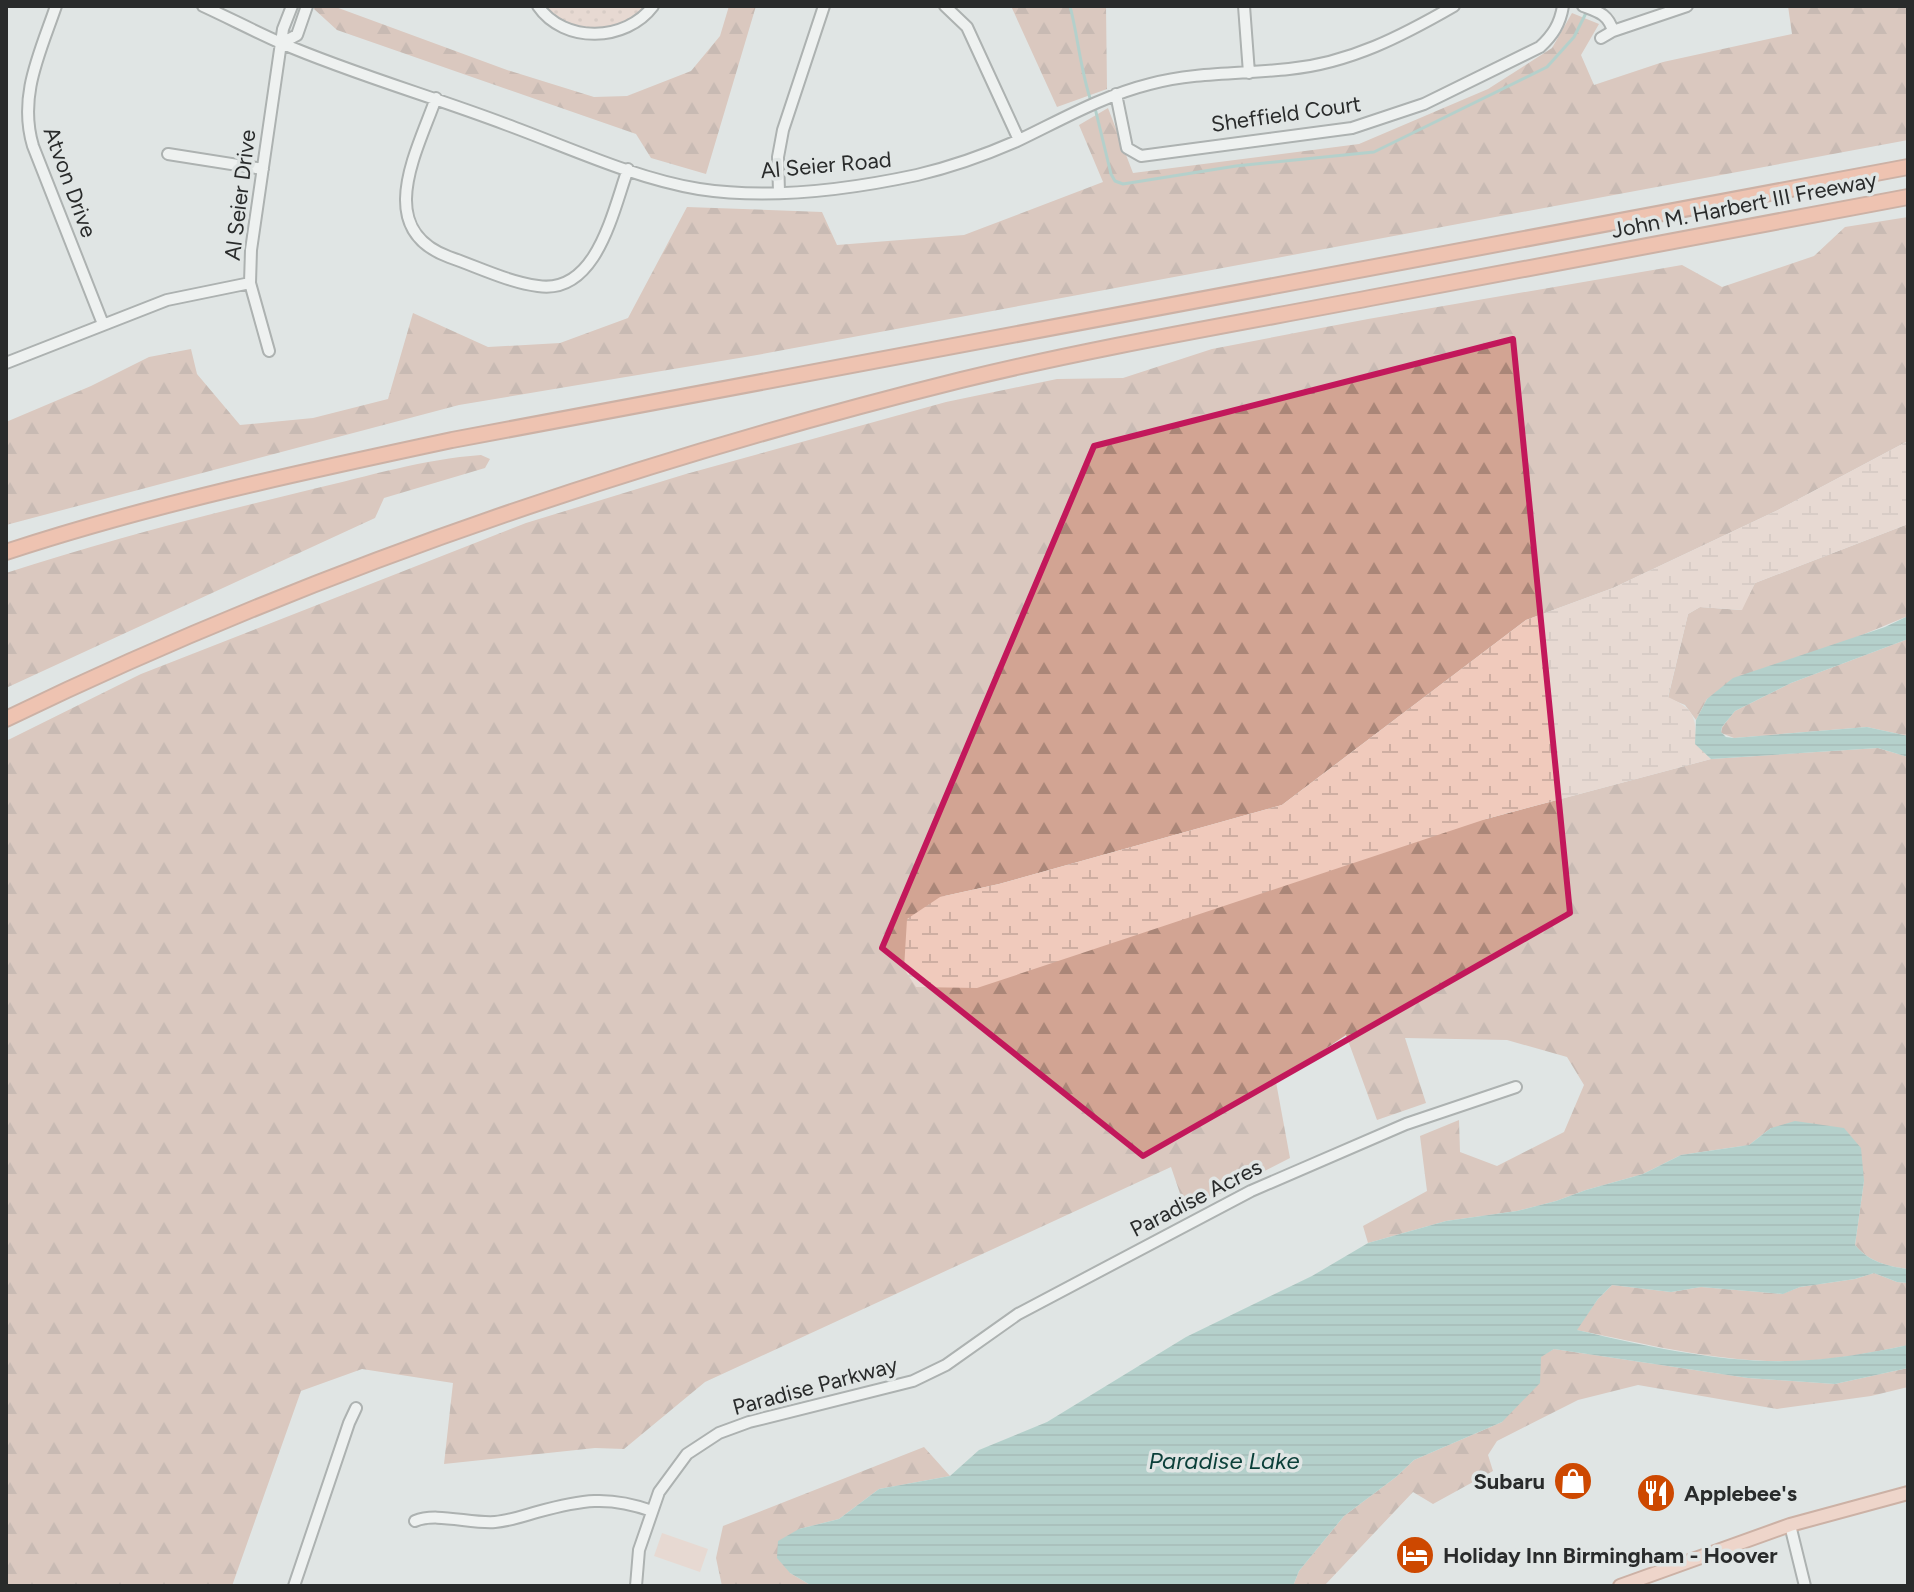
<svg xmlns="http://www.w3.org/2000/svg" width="1914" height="1592" viewBox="0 0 1914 1592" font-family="Figtree,sans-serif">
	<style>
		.green { fill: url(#green-dots) }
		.forest { fill: url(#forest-firs) }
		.wetland { fill: url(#wetland-marsh) }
		.pitch { fill: #f0cabc }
		.water { fill: url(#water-rules) }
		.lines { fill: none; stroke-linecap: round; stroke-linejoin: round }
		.stream { stroke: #7fb7ae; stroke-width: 3 }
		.minor-casing { stroke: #6f7373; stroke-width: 14 }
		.major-casing { stroke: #b3725a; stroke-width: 16 }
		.highway-casing { stroke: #b3725a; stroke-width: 18 }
		.minor { stroke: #fff; stroke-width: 10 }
		.major { stroke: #fec2ac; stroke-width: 12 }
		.highway { stroke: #fe9974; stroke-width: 14 }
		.marked { fill: none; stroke: #c2185b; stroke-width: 6; stroke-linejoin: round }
		.labels { text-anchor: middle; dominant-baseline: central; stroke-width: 7; stroke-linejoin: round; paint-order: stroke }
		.street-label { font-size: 22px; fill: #292b2b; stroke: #e0e5e4 }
		.poi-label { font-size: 22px; font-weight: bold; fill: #292b2b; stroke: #e0e5e4; text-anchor: start }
		.water-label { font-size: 24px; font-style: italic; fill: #0b3f39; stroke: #e0e5e4 }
	</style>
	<defs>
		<pattern id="green-dots" width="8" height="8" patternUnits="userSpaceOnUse" patternTransform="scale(2)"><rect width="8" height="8" fill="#f0cabc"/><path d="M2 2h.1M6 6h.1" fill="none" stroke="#ceaea2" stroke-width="1.8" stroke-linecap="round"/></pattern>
		<pattern id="forest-firs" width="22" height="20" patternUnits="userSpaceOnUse" patternTransform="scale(2)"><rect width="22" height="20" fill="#d2a493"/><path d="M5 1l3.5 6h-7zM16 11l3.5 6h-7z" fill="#aa8678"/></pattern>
		<pattern id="wetland-marsh" width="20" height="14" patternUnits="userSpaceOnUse" patternTransform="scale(2)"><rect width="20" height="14" fill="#f0cabc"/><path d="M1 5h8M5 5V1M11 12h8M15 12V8" fill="none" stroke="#ceaea2"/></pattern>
		<pattern id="water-rules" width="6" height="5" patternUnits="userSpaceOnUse" patternTransform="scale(2)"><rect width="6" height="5" fill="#7fb7ae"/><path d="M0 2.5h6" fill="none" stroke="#68958e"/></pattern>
	</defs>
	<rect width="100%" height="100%" fill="#e0e5e4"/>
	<!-- green -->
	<path class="green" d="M540,6H648L620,27L595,31L565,28Z"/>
	<!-- forest -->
	<path class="forest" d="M315,6H333L507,70L594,97L627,96L691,71L720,36L729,6H756L706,174L651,158L636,134L337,30L314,9Z
		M1011,6H1106L1107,89L1057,107Z
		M1788,6H1908V140L757,355L459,405L6,525V422L91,386L149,357L191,349L197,374L240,425L313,418L388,399L413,313L488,347L560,343L628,318L687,207L822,212L837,245L964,235L1103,182L1079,125L1108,108L1133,173L1359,144L1488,89L1552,48L1572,13L1599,24L1581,55L1594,85L1663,62L1792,34Z
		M1908,217V441L1776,511L1613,588L1526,620L1282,805L999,884L940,897L1486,819L1711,759L1878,748L1908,757V1269C1887,1266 1869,1262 1855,1245L1864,1181L1771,1128L1749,1145L1681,1155L1643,1174L1586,1190L1556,1201L1517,1211L1446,1221L1368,1243L1363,1226L1427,1191L1420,1136L1459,1120L1460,1152L1497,1166L1564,1132L1584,1085L1567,1057L1507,1040L1405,1038L1426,1103L1377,1120L1346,1035L1276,1082L1290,1158L1186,1211L1171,1167L705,1382L624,1449L595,1448L444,1464L453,1383L362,1369L301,1391L232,1586H6V741L141,674L526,523L686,474L946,402L1057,379L1123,378L1212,349L1368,319L1682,265L1722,287L1814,256L1845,227Z
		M481,455L490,459L485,468L384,498L375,518L6,688V573C107,540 210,514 313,489C369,476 424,459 481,455Z
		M1908,524V616L1707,699L1696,720L1685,705L1668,698L1688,614L1700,607L1741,610L1755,583Z
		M1908,639V736L1867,727L1734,738L1721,733L1722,727L1735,711L1791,683Z
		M1874,1273L1897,1282L1908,1283V1345C1870,1353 1830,1361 1791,1361C1719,1363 1647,1344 1576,1330L1598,1299L1612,1285L1671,1292L1701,1287L1782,1294L1800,1287L1855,1279Z
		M1554,1349L1748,1378L1835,1384L1908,1368V1387L1871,1396L1777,1409L1638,1385L1578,1400L1497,1441L1488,1455L1493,1471L1433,1504L1413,1492L1324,1586H1293L1299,1571L1344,1516L1396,1477L1414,1460L1502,1422L1541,1356Z
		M924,1447L950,1476L879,1489L839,1519L799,1529L790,1573L812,1586H722L716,1558L723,1526Z"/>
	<!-- wetland -->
	<path class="wetland" d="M1908,441V524L1755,583L1742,610L1700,607L1688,614L1668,697C1694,709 1696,716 1696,744L1711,759L1486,819L977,988L916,987L904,969L907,919L940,897L999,884L1282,805L1526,620L1613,588L1776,511Z"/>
	<!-- pitch -->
	<path class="pitch" d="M662,1533L708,1549L700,1572L654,1556Z"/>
	<!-- water -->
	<path class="water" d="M1908,616V639L1791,683L1735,711L1722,727L1721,732L1726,737L1734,738L1867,727L1908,736V757L1878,748L1711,759L1695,744L1696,720L1707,699L1733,678L1885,627Z
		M1795,1121L1844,1128L1861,1148L1864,1181L1855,1245C1869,1262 1887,1266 1908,1269V1283L1897,1282L1874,1273L1855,1279L1800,1287L1783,1294L1701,1287L1671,1292L1612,1285L1598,1299L1577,1330C1645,1346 1720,1363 1791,1361C1830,1360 1870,1353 1908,1345V1368L1835,1384L1748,1378L1554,1349L1541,1357L1540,1383L1502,1422L1414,1460L1396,1477L1344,1516L1299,1571L1293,1586H812L790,1573L777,1558L778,1541L799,1529L839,1519L879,1489L950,1476L979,1450L1047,1422L1186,1337L1312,1276L1368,1243L1446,1221L1517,1211L1556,1201L1586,1190L1643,1174L1681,1155L1749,1145L1771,1128Z"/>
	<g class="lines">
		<!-- stream -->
		<path class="stream" d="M1070,6C1078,37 1080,67 1090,98
			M1095,108L1111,174L1115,181L1123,184L1236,166L1374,152L1547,67L1574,37L1587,11"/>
		<!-- minor casing -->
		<g class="minor-casing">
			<path id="minor" d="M56,6C40,53 18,96 33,146L103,324
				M203,6C229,18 254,31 281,43C353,74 431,96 505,124C568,147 633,178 699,189C770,200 847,190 917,175C951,167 985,155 1017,141C1061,120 1102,96 1150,84C1195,72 1243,74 1289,69C1350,63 1402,36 1454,6
				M538,6C564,44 626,42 653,6
				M945,6L967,27L1019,140
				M1244,6L1249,73
				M1583,6C1599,12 1608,14 1613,31L1601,38
				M1613,31L1687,6
				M282,43L297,35L307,6
				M1116,94L1127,148L1141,156L1352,128L1424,104L1540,47C1553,35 1560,24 1563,6
				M436,98C417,152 373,229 449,257C478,267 508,282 538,286C597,295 613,210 628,169
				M168,154L263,169
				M779,192L778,157L783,130L824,6
				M269,351L250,283L251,250L283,29L292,6
				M6,363L167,300L250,283
				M415,1521C436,1512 471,1524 495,1522C509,1521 523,1516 537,1512C581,1500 608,1495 652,1511
				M1790,1525L1805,1586
				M294,1586L349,1423L356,1408
				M636,1586L639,1550L659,1492L687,1454L719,1433L749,1422L913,1381L946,1365L1018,1314L1251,1191L1406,1124L1516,1087"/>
		</g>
		<!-- major casing -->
		<g class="major-casing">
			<path id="major" d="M1620,1586L1790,1525L1908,1493"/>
		</g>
		<!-- highway casing -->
		<g class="highway-casing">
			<path id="highway" d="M6,552C152,504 302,472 452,440L1908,167
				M6,719C311,571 632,462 961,380C1096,347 1234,324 1370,298C1550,265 1729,230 1908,197"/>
		</g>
		<!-- minor -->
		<use href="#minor" class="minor"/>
		<!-- major -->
		<use href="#major" class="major"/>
		<!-- highway -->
		<use href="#highway" class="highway"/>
	</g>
	<!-- marked area -->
	<path d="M0 0H1914V1592H0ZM1513,339L1570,913L1143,1156L882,948L1094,446Z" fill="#e0e5e4" fill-opacity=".55" fill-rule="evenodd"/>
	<path class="marked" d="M1513,339L1570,913L1143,1156L882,948L1094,446Z"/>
	<!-- icons -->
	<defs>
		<g id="shop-disc" transform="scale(2)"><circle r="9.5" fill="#cd4800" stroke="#e0e5e4"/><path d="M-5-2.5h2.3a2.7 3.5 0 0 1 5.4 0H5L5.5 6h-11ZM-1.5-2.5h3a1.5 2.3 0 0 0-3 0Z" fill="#fff"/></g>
		<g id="restaurant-disc" transform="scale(2)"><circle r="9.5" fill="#cd4800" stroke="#e0e5e4"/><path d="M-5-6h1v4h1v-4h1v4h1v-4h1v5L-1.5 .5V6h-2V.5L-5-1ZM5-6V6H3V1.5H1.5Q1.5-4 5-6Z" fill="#fff"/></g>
		<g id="hotel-disc" transform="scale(2)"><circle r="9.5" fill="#cd4800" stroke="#e0e5e4"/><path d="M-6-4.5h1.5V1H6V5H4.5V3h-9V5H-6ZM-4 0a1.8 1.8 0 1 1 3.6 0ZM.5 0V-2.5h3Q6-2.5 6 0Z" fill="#fff"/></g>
	</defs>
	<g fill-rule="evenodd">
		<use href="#shop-disc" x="1573" y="1481"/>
		<use href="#restaurant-disc" x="1656" y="1493"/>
		<use href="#hotel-disc" x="1415" y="1555"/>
	</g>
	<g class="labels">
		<!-- street labels -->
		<g class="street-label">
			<text transform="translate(1286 114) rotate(-8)">Sheffield Court</text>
			<text transform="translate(826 165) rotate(-5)">Al Seier Road</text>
			<text transform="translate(70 182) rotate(70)">Atvon Drive</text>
			<text transform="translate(240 195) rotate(-83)">Al Seier Drive</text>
			<text transform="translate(1744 205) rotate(-11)">John M. Harbert III Freeway</text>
			<text transform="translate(1196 1198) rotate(-27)">Paradise Acres</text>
			<text transform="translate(815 1386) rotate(-15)">Paradise Parkway</text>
		</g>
		<!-- poi labels -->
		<g class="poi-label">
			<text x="1545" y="1481" text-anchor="end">Subaru</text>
			<text x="1684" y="1493">Applebee's</text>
			<text x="1443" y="1555">Holiday Inn Birmingham - Hoover</text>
		</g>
		<!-- water labels -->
		<g class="water-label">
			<text x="1224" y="1460">Paradise Lake</text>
		</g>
	</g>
	<!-- border -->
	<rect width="1914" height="1592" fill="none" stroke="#292b2b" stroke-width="16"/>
</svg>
